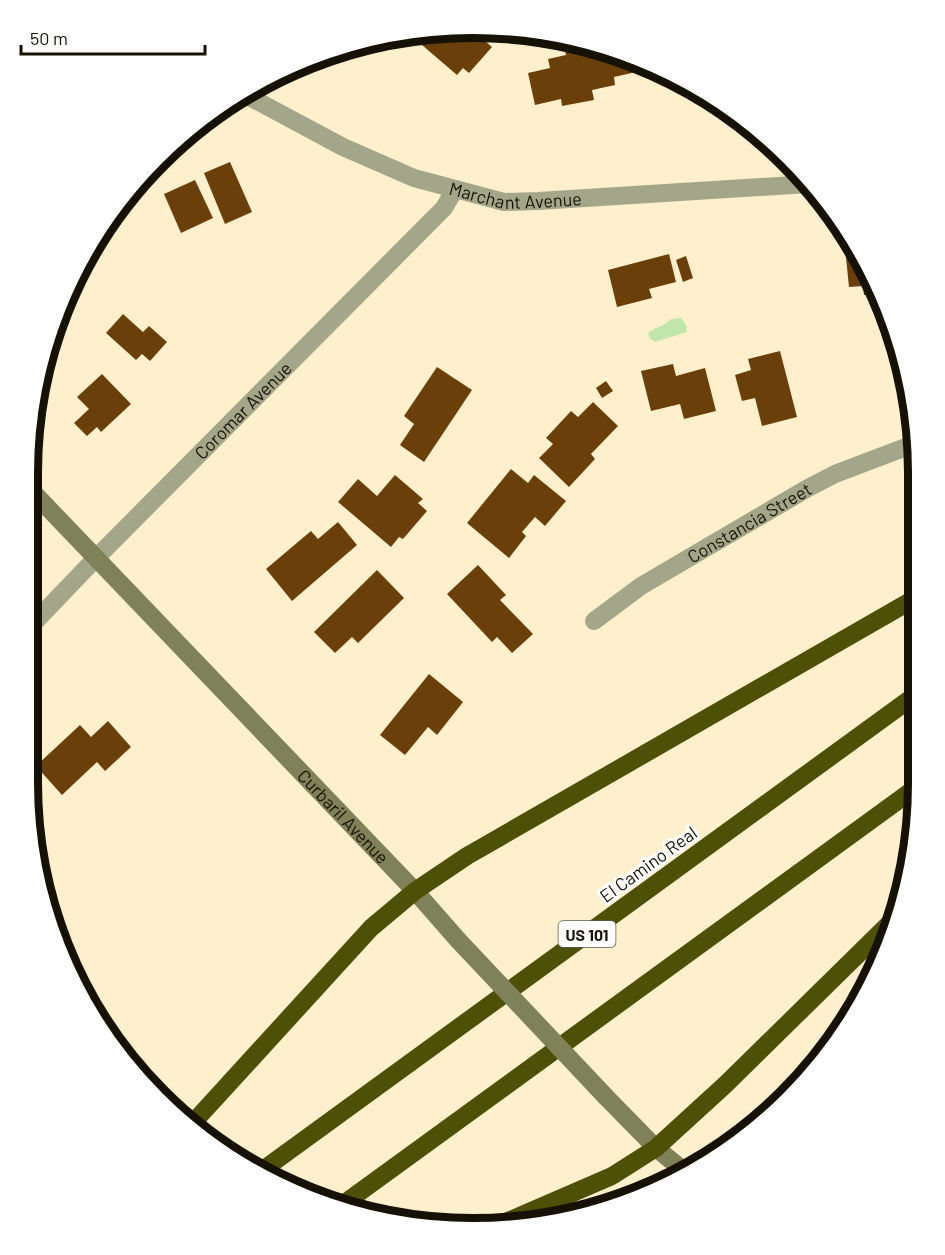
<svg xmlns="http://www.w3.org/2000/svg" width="945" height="1255" viewBox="0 0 945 1255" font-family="Barlow,sans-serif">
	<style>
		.water { fill: #c1e6ab }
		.building { fill: #6b3f09 }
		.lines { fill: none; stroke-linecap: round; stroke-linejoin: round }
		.street { stroke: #a4a68a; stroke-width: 18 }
		.secondary { stroke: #7f8158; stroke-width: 18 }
		.highway { stroke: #4f5008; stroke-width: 18 }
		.secondary-bridge { stroke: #7f8158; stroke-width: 18 }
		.labels { text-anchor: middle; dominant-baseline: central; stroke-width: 6; stroke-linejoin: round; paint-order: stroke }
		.shield { fill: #fff; stroke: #5c5850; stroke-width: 1.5 }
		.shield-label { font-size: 16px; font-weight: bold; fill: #161105 }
		.street-label { font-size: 18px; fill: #161105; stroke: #fff }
		.rim { fill: none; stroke: #161105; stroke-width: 8 }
	</style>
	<rect width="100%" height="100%" fill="#fff0cd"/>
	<!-- water -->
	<path class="water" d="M681,318L686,325L687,332L655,342L650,339L648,333C655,327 665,326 671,319Z"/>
	<!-- building -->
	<path class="building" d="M472,27L489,29L492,32L485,41L492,47L469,73L463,68L457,75L408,33Z
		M583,43L633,58L636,72L614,77L615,85L592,90L594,100L562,106L561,99L535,105L528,73L550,68L548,59L566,55L564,47Z
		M230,162L252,212L225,224L204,173Z
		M195,180L213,218L181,233L164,194Z
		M849,237L877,294L864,295L863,286L849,287L844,238Z
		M669,254L676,282L649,289L652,298L617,307L608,270Z
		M686,256L693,278L683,282L676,260Z
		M123,314L143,332L149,326L167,342L150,361L142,354L136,360L106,333Z
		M780,351L797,417L762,426L755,398L742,401L735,375L751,370L748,359Z
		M673,364L676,376L705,368L716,411L684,419L680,404L651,411L641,371Z
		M437,367L472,390L424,462L400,445L414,424L404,416Z
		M102,374L131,404L101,432L97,427L87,436L74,423L89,409L77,397Z
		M606,381L613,391L602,398L596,388Z
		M593,402L618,426L591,454L595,459L569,487L539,458L553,444L546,438L571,411L578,417Z
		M511,469L528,483L534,475L566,501L545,526L535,517L522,532L526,536L509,558L467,523Z
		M395,475L423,499L418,503L427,511L403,539L399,537L391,547L338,502L358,479L377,496Z
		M338,522L357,545L292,601L266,569L311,531L318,539Z
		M478,565L506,595L500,600L533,634L512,653L497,637L492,642L447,594Z
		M377,570L404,598L358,643L352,637L335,653L314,632Z
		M429,674L463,702L437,735L428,727L405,755L380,735Z
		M108,721L131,747L105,771L97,762L62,795L36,766L80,725L91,737Z"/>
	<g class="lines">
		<!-- street -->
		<g class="street">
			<path id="s1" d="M242,93L343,147L414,178L504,202L538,201L809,184"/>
			<path id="s2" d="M594,621L641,586L808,488L835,474L914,444"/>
			<path id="s3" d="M27,630L96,558L444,208L455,189"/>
		</g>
		<!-- secondary -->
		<g class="secondary">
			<path id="s4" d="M28,487L415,891L458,940"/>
			<path d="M606,1097L656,1148L684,1171"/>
		</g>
		<!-- highway -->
		<path class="highway" d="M191,1125L371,928L415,891L467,856L914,599
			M260,1172L914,696
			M342,1205L914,789
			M494,1227L612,1176L656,1148L726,1084L896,917"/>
		<!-- secondary-bridge -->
		<path class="secondary-bridge" d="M458,940L606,1097"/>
	</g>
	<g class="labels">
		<!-- shield labels -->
		<rect class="shield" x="558.5" y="921" width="57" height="26" rx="4.5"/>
		<g class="shield-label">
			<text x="587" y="934">US 101</text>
		</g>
		<!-- street labels -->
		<g class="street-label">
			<text stroke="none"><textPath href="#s1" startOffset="296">Marchant Avenue</textPath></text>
			<text stroke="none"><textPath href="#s3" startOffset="308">Coromar Avenue</textPath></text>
			<text stroke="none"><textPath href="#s2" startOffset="184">Constancia Street</textPath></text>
			<text stroke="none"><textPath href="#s4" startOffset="456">Curbaril Avenue</textPath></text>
			<text transform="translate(648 864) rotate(-36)">El Camino Real</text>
		</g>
	</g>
	<!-- crop -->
	<path d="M0 0H945V1255H0ZM473 38H473A435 435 0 0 1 908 473V783A435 435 0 0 1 473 1218H473A435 435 0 0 1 38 783V473A435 435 0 0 1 473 38Z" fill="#fff" fill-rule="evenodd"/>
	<path class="rim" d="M473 38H473A435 435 0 0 1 908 473V783A435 435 0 0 1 473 1218H473A435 435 0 0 1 38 783V473A435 435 0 0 1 473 38Z"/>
	<!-- scale -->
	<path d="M21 45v9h184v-9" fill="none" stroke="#161105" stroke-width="3"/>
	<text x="30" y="45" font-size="18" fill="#161105" stroke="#ffffff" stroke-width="4.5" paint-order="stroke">50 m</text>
</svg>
